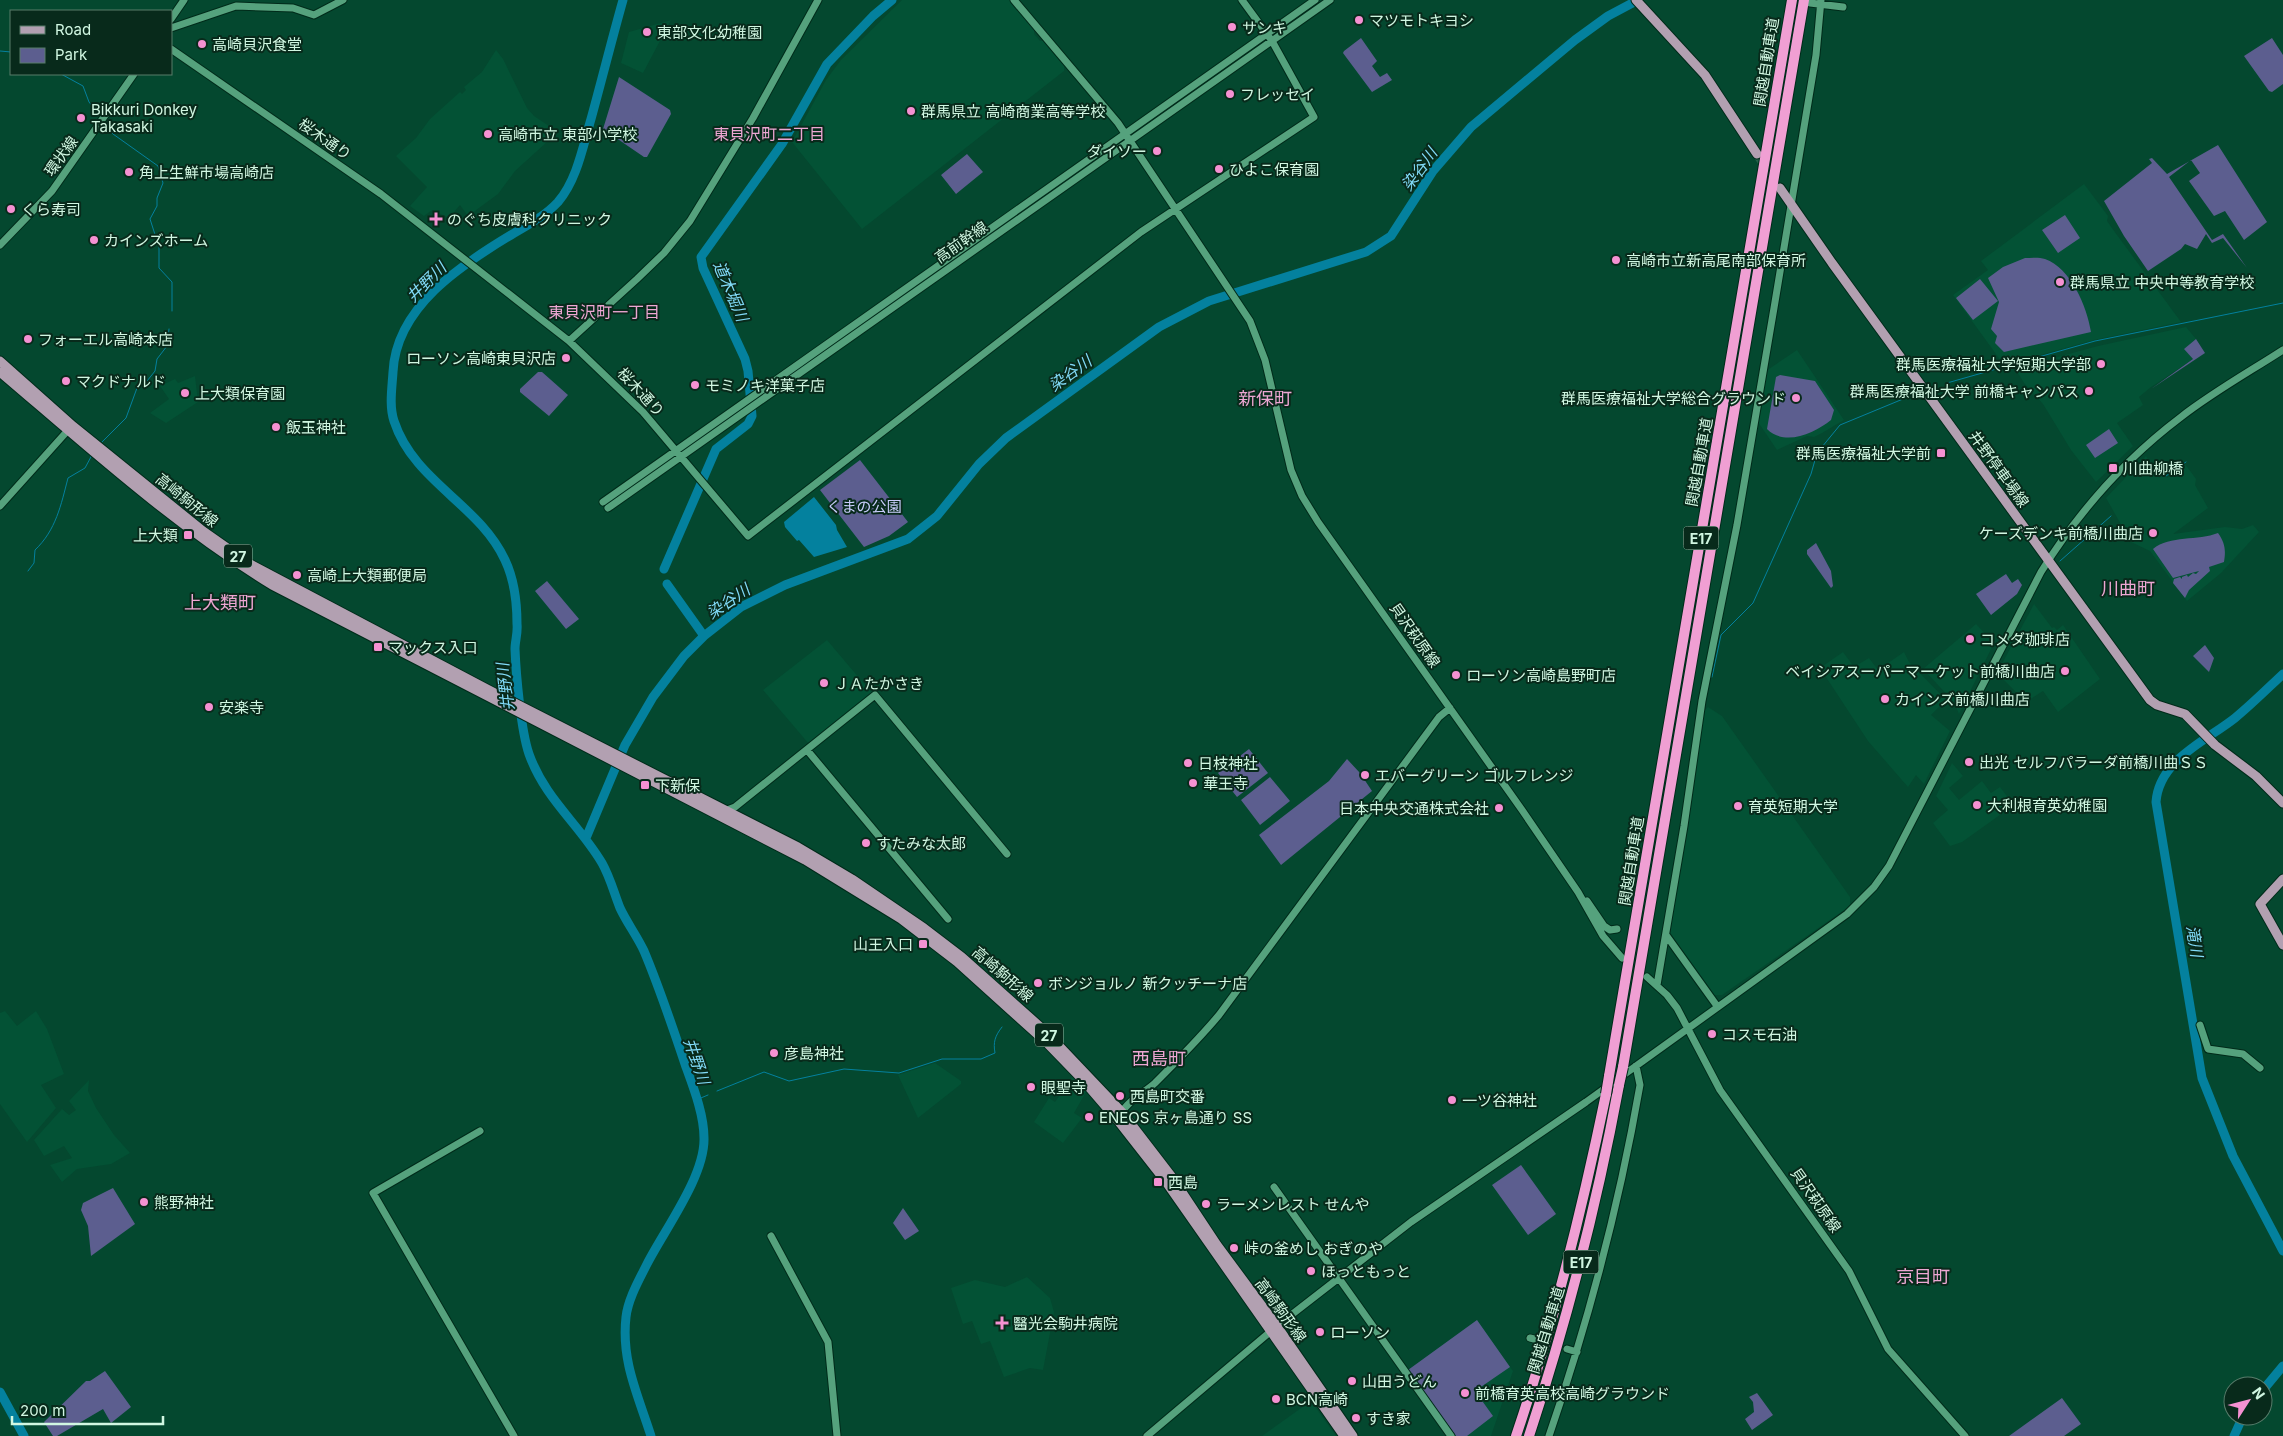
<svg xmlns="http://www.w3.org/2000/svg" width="2283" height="1436" viewBox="0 0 2283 1436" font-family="Inter,'Noto Sans JP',sans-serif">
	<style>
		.built { fill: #035235 }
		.green { fill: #5c5e8f }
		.water { fill: #04819e }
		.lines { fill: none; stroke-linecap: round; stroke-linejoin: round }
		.stream { stroke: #04819e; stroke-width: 1 }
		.river { stroke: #04819e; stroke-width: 9 }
		.major-tunnel { stroke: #23624a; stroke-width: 9; stroke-dasharray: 9 4.5; stroke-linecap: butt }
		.minor-casing { stroke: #002b1a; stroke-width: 9 }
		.major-casing { stroke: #002b1a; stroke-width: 11 }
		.highway-casing { stroke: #002b1a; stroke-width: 12 }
		.minor { stroke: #55a27d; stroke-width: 7 }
		.major { stroke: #b2a0b1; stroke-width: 9 }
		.highway { stroke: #f09fd3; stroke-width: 10 }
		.highway-bridge-casing { stroke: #002b1a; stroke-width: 12; stroke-linecap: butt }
		.highway-bridge { stroke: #f09fd3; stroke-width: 10 }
		.poi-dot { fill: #f591d2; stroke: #082a1b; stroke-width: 2 }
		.labels { text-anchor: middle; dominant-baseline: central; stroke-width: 4; stroke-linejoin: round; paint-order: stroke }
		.shield { fill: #082a1b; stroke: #95baa6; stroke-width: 1 }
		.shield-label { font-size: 14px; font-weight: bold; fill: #d1f7e2 }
		.poi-label { font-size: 15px; fill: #d1f7e2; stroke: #082a1b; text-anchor: start }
		.street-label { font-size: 15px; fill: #d1f7e2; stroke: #082a1b }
		.park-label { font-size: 15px; fill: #cacefb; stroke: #082a1b }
		.neighbourhood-label { font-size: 16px; fill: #eda7d3; stroke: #082a1b }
		.water-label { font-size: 16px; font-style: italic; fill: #81daf7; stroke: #082a1b }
		.quarter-label { font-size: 18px; fill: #eda7d3; stroke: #082a1b }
	</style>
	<rect width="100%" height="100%" fill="#04482f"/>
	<!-- built -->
	<path class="built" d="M902,0H1010L1034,29V34L1040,41H1043L1064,66V71L862,229L792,142L826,80L841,60Z
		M671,20L643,73L621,63L629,32Z
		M496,50L503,59L527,108L534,116L558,132L515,171L498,194L468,216L460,205L449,218L432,210L424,216L410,206L427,187L396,156L416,138L430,119L460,92L462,94L466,90L464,87L482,72Z
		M2084,184L2108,216L2107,221L2117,235L2181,322L2094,340L2004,365L1953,295L1988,270L1981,261Z
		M2186,327L2196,339L2185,349L2193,359L2151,387L2139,397L2143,405L2117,423L2133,446L2096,482L2071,450L2043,404L2024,383L2016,370L2017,368L2098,346Z
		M1797,350L1844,420L1822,433L1814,437L1807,436L1777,450L1758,422L1766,371Z
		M195,376L198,402L166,423L150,413L169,399L160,386L175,379L178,383Z
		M2146,456L2150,462L2156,464L2167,478L2185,464L2196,479L2195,485L2208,508L2173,534L2225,527L2242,529L2253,525L2259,532L2221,573L2187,601L2150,551L2131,542L2106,498Z
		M2034,604L2052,628L2054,627L2057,630L2063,625L2100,679L2058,712L2043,691L2026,702L1997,673Z
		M1976,624L1994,643L1959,714L1954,702L1923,669Z
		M827,640L871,692V695L809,744L763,690Z
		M1843,652L1854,667L1869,658L1878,670L1904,652L1909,662L1946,700L1931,715L1950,731L1924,784L1916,775L1908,787L1868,741L1820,668Z
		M1708,707L1722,716L1850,897V906L1722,995H1714L1670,933L1705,710Z
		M1952,763L1963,776L1949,788L1959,800L1982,781L1991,793L2000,787L2012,803L2011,807L1962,842L1950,846L1933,823L1948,810L1936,796Z
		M5,1011L17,1026L36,1011L47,1029L64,1074L41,1085L56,1108L27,1142L0,1104V1013Z
		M935,1063L961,1081V1084L918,1118L898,1075Z
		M1072,1077L1086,1092L1074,1113L1082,1118L1063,1143L1034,1122L1049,1098L1055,1102Z
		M89,1080L88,1091L96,1108L114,1135L130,1153L111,1164L77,1169L62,1182L50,1165L72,1158L64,1146L44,1156L34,1140L62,1109L69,1115L76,1110L69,1101Z
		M1027,1277L1050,1298L1054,1312L1043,1370L1030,1368L1004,1377L990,1341L981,1344L972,1321L963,1324L951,1288L975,1280L1005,1287Z
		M1477,1320L1513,1371L1491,1436H1456L1408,1370Z
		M1311,1401L1336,1436H1262Z"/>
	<!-- green -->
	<path class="green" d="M1361,38L1377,61L1372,66L1380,77L1387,73L1392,80L1372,92L1343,53L1344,51Z
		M2272,38L2283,55V84L2272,92L2269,91L2244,56Z
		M619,77L670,110L671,114L647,157H644L603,129Z
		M2218,145L2267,222L2244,240L2225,211L2214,216L2189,181L2200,173L2191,160L2169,177L2212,240L2223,234L2247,268L2223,238L2212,243L2206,234L2197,249L2185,244L2181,249L2148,271L2124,236L2104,201L2152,163L2149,159L2152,158L2167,174Z
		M967,154L983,172L956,194L941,175Z
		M2065,215L2080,238L2058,253L2042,230Z
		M2025,258C2031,258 2039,257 2045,259C2071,268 2087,307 2091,332L2004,352L1995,343L1997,336L1991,329L1999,302L1988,278L2003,267Z
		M1980,279L1998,301L1973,320L1956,298Z
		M2196,339L2205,353L2151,389L2193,359L2184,349Z
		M538,372H542L568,395L549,416L520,392V389Z
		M1780,375L1815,381L1834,410L1831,420C1815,433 1785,447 1767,429L1776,377Z
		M2109,429L2118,443L2095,458L2086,445Z
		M860,460L908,522L889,536L864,547L820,490Z
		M2218,533C2225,543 2226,550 2224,562L2209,567L2210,571L2189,590L2185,598L2173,583L2174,579L2180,577L2182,579V577L2187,575L2188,577L2193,573L2196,574L2199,571L2173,578L2153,549C2170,535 2198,541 2218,533Z
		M1816,543L1831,571L1833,586L1831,588L1807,554V550Z
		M2006,574L2012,583L2018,579L2022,585L2017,594L1991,615L1976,594Z
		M547,581L579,619L566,629L535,591Z
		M2205,645L2214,658L2209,672L2193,656Z
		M1249,749L1268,773L1237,797L1218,773Z
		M1347,759L1360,773L1372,791L1281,865L1259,835L1329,781Z
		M1270,777L1290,801L1260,825L1241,800Z
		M1521,1165L1556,1214L1528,1235L1492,1185Z
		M113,1188L135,1224L91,1256L88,1226L81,1210L83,1203Z
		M903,1208L919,1231L905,1240L893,1223Z
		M1477,1320L1510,1367L1475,1391L1493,1416L1467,1436H1456L1408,1370Z
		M105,1371L131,1407L111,1423L103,1409L57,1436H53L44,1422L86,1381H90Z
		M1757,1393L1773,1415L1752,1430L1745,1419L1754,1412L1753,1402L1749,1397Z
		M2062,1398L2081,1424L2064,1436H2009Z"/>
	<!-- water -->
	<path class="water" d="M814,497L836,525L837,530L847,547L814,557L799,540L797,541L785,527L784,522Z"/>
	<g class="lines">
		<!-- stream -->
		<path class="stream" d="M0,51L11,52
			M61,74L83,86L89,102L101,117
			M104,123L113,134L158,166L163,183L157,198V206L150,219L159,247V268L172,282V311
			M1947,383L2095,341L2283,303
			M100,444L126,418L137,388L147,381L155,371L157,359L167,346L169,329
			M2166,476L2186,462
			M2060,561L2111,516
			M28,571L34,563L35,550C56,530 61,505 68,478L85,468L92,455
			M1712,677L1721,635L1753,603L1811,474L1817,453L1840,425L1920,392
			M717,1091L764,1072L789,1081L844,1069L899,1073L942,1059H981L995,1053C993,1042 995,1036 1002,1027
			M696,1100L708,1095"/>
		<!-- river -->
		<path class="river" d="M623,0C612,39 602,79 591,119C583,146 577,180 558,202C545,216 528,225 511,235C461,265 396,307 393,372C392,388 389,406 394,421C414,482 479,504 505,560C514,579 517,604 517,624C518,633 515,641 515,649C516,674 521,731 529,754C545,799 579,824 602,863C610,877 614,893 620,908C627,923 637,936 644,951C660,989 673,1028 686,1067C694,1089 704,1115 704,1138C705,1176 665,1229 647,1264C639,1280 628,1299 626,1317C621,1361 638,1395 651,1436
			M664,569L716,449L748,424L752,416L748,371L745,359L703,268L701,257L782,144L827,64L873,16L892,0
			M667,584L704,636
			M2283,674C2267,689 2252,704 2235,718C2206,741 2159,760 2156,802L2202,1078L2233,1156L2283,1251
			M586,838L625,745L653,697L684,656L704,636L741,607L785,585L908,539L937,516L979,464L1006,438L1159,327L1209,301L1366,252L1391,236L1433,171L1471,127L1575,40L1608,16L1638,0
			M2263,1390L2283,1366
			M0,1392L24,1436
			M2234,1436L2243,1416"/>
		<!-- major-tunnel -->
		<path class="major-tunnel" d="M1757,154L1776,183"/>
		<!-- minor casing -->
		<g class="minor-casing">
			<path id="minor" d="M1014,0L1118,123L1250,321L1265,360L1291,470L1302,496L1318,522L1522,810L1578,892L1603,936L1622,958
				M1810,3L1843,7
				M171,19L184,0
				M171,28L236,6L293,8L314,15L343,0
				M171,49L381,194L569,341L643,412L748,536L1141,232L1314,117L1272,41L1242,0
				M0,245L52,191L134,74
				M569,341L637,279L664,253L690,221L753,118L818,0
				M603,502L1315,0
				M0,506L70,428
				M608,508L1330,0
				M807,750L948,919
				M727,810L735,807L875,695L1007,854
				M1587,901L1604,926L1610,930L1617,929
				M1666,935L1717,1006
				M1647,977L1667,995L1677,1008L1720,1090L1849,1271L1888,1349L1965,1436
				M1657,985L1684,826L1702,701L1737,525L1774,308L1816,55L1821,0
				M2200,1025L2208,1049L2243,1054L2260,1068
				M1121,1114C1127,1101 1144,1093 1155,1083C1177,1061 1199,1039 1219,1015L1439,717L1450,708
				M480,1131L373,1193L514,1436
				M1274,1187L1451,1436
				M771,1236L828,1342L837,1436
				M1530,1338L1538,1340
				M1567,1349L1577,1352
				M1147,1436L1277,1326L1411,1222L1586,1102L1847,914L1874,887L1889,866L2041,572C2079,511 2124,460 2181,417C2213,392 2249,372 2283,350
				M1549,1436C1589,1320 1619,1206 1640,1085L1636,1066"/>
		</g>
		<!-- major casing -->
		<g class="major-casing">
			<path id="major" d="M1636,0L1705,75L1757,154
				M1780,188L1832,263L2150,700L2157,705L2185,714L2215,745L2256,776L2283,803
				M0,361L73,426L203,531L250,564L487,689L798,847L852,879L924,928L962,957L1046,1032L1122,1112L1172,1177L1217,1245L1277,1326L1353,1436
				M0,372C87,446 174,525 272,585L805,860L901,919L957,962L1048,1044L1082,1079L1119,1122L1166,1182L1344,1436
				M2283,879L2260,904L2283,945"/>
		</g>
		<!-- highway casing -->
		<g class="highway-casing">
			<path id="highway" d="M1623,1067L1804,0
				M1609,1076L1792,0
				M1516,1436C1554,1324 1582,1210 1606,1094
				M1529,1436C1567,1321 1597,1204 1619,1085"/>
		</g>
		<!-- minor -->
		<use href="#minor" class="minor"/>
		<!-- major -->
		<use href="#major" class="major"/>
		<!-- highway -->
		<use href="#highway" class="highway"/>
		<!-- highway-bridge casing -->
		<g class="highway-bridge-casing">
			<path id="highway-bridge" d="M1619,1085L1623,1067
				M1606,1094L1609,1076"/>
		</g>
		<!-- highway-bridge -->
		<use href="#highway-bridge" class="highway-bridge"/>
	</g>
	<!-- markers -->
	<g class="poi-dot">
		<circle cx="1359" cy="20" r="5"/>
		<circle cx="1232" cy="27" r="5"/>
		<circle cx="647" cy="32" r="5"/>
		<circle cx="202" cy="44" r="5"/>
		<circle cx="1230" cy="94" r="5"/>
		<circle cx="911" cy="111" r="5"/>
		<circle cx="81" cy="118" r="5"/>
		<circle cx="488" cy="134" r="5"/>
		<circle cx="1157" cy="151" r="5"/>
		<circle cx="1219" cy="169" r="5"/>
		<circle cx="129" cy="172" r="5"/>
		<circle cx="11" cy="209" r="5"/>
		<path d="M433.5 211.5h5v5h5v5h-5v5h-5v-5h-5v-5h5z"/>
		<circle cx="94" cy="240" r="5"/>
		<circle cx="1616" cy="260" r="5"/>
		<circle cx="2060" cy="282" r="5"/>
		<circle cx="28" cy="339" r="5"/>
		<circle cx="566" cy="358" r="5"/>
		<circle cx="2101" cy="364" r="5"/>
		<circle cx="66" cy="381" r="5"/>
		<circle cx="695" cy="385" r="5"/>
		<circle cx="2089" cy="391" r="5"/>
		<circle cx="185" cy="393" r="5"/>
		<circle cx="1796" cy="398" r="5"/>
		<circle cx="276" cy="427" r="5"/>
		<rect x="1936" y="448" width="10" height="10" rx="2.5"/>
		<rect x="2108" y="463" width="10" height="10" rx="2.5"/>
		<circle cx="2153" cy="533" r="5"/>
		<rect x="183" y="530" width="10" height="10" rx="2.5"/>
		<circle cx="297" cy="575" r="5"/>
		<circle cx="1970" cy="639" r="5"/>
		<rect x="373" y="642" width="10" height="10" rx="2.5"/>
		<circle cx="2065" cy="671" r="5"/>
		<circle cx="1456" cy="675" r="5"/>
		<circle cx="824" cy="683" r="5"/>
		<circle cx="1885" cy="699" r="5"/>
		<circle cx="209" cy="707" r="5"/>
		<circle cx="1969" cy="762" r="5"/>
		<circle cx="1188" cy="763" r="5"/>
		<circle cx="1365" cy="775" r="5"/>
		<circle cx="1193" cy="783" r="5"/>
		<rect x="640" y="780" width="10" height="10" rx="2.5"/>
		<circle cx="1977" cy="805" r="5"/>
		<circle cx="1738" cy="806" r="5"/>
		<circle cx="1499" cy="808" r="5"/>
		<circle cx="866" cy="843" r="5"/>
		<rect x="918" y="939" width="10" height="10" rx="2.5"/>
		<circle cx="1038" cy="983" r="5"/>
		<circle cx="1712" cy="1034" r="5"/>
		<circle cx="774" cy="1053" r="5"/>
		<circle cx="1031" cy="1087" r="5"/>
		<circle cx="1120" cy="1096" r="5"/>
		<circle cx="1452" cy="1100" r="5"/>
		<circle cx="1089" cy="1117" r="5"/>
		<rect x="1153" y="1177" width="10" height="10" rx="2.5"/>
		<circle cx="144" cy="1202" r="5"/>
		<circle cx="1206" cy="1204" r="5"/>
		<circle cx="1234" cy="1248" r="5"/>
		<circle cx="1311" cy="1271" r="5"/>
		<path d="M999.5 1315.5h5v5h5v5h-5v5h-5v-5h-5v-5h5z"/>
		<circle cx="1320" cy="1332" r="5"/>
		<circle cx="1352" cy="1381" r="5"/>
		<circle cx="1465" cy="1393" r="5"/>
		<circle cx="1276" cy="1399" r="5"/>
		<circle cx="1356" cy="1418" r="5"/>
	</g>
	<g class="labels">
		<!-- shield labels -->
		<g class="shield">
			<rect x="1683.5" y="526.5" width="35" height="23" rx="4"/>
			<rect x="224" y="544.5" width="28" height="23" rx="4"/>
			<rect x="1035" y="1023.5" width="28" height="23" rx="4"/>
			<rect x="1563.5" y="1250.5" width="35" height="23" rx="4"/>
		</g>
		<g class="shield-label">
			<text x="1701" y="538">E17</text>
			<text x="238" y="556">27</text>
			<text x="1049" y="1035">27</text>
			<text x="1581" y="1262">E17</text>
		</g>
		<!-- poi labels -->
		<g class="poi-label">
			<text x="1369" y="20">マツモトキヨシ</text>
			<text x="1242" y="27">サンキ</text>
			<text x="657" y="32">東部文化幼稚園</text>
			<text x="212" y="44">高崎貝沢食堂</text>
			<text x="1240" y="94">フレッセイ</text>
			<text x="91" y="109">Bikkuri Donkey<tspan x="91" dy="17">Takasaki</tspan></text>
			<text x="921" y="111">群馬県立 高崎商業高等学校</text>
			<text x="498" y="134">高崎市立 東部小学校</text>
			<text x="1147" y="151" text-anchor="end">ダイソー</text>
			<text x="1229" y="169">ひよこ保育園</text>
			<text x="139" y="172">角上生鮮市場高崎店</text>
			<text x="21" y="209">くら寿司</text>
			<text x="447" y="219">のぐち皮膚科クリニック</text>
			<text x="104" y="240">カインズホーム</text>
			<text x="1626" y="260">高崎市立新高尾南部保育所</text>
			<text x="2070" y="282">群馬県立 中央中等教育学校</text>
			<text x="38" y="339">フォーエル高崎本店</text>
			<text x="556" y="358" text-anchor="end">ローソン高崎東貝沢店</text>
			<text x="2091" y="364" text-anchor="end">群馬医療福祉大学短期大学部</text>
			<text x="76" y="381">マクドナルド</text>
			<text x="705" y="385">モミノキ洋菓子店</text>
			<text x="2079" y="391" text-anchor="end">群馬医療福祉大学 前橋キャンパス</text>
			<text x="195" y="393">上大類保育園</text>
			<text x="1786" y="398" text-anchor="end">群馬医療福祉大学総合グラウンド</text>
			<text x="286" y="427">飯玉神社</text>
			<text x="1931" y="453" text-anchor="end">群馬医療福祉大学前</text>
			<text x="2123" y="468">川曲柳橋</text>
			<text x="2143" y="533" text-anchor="end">ケーズデンキ前橋川曲店</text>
			<text x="178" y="535" text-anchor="end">上大類</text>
			<text x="307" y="575">高崎上大類郵便局</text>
			<text x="1980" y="639">コメダ珈琲店</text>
			<text x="388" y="647">マックス入口</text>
			<text x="2055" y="671" text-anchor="end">ベイシアスーパーマーケット前橋川曲店</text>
			<text x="1466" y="675">ローソン高崎島野町店</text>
			<text x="834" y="683">ＪＡたかさき</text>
			<text x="1895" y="699">カインズ前橋川曲店</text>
			<text x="219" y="707">安楽寺</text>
			<text x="1979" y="762">出光 セルフパラーダ前橋川曲ＳＳ</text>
			<text x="1198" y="763">日枝神社</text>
			<text x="1375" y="775">エバーグリーン ゴルフレンジ</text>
			<text x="1203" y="783">華王寺</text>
			<text x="655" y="785">下新保</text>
			<text x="1987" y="805">大利根育英幼稚園</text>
			<text x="1748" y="806">育英短期大学</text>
			<text x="1489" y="808" text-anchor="end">日本中央交通株式会社</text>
			<text x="876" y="843">すたみな太郎</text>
			<text x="913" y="944" text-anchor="end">山王入口</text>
			<text x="1048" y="983">ボンジョルノ 新クッチーナ店</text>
			<text x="1722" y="1034">コスモ石油</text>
			<text x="784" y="1053">彦島神社</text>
			<text x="1041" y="1087">眼聖寺</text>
			<text x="1130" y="1096">西島町交番</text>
			<text x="1462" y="1100">一ツ谷神社</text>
			<text x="1099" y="1117">ENEOS 京ヶ島通り SS</text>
			<text x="1168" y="1182">西島</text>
			<text x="154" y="1202">熊野神社</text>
			<text x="1216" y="1204">ラーメンレスト せんや</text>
			<text x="1244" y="1248">峠の釜めし おぎのや</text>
			<text x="1321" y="1271">ほっともっと</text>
			<text x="1013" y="1323">醫光会駒井病院</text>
			<text x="1330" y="1332">ローソン</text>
			<text x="1362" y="1381">山田うどん</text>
			<text x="1475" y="1393">前橋育英高校高崎グラウンド</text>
			<text x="1286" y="1399">BCN高崎</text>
			<text x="1366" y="1418">すき家</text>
		</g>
		<!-- street labels -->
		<g class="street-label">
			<text transform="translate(1766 62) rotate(-81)">関越自動車道</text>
			<text transform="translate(325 139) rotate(35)">桜木通り</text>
			<text transform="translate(61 156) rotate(-54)">環状線</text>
			<text transform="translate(961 242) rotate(-35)">高前幹線</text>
			<text transform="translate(641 392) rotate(47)">桜木通り</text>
			<text transform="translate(1699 462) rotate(-80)">関越自動車道</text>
			<text transform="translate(1999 469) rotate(54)">井野停車場線</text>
			<text transform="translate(187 500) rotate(39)">高崎駒形線</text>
			<text transform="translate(1415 635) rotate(55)">貝沢萩原線</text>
			<text transform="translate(1631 861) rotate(-81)">関越自動車道</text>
			<text transform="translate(1003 974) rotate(41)">高崎駒形線</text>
			<text transform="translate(1816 1200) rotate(55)">貝沢萩原線</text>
			<text transform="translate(1281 1310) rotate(54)">高崎駒形線</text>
			<text transform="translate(1546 1330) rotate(-73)">関越自動車道</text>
		</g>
		<!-- park labels -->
		<g class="park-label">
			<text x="864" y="506">くまの公園</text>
		</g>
		<!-- neighbourhood labels -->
		<g class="neighbourhood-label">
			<text x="769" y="134">東貝沢町二丁目</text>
			<text x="604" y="312">東貝沢町一丁目</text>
		</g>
		<!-- water labels -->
		<g class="water-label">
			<text transform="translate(1419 169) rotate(-54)">染谷川</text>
			<text transform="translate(426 282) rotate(-45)">井野川</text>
			<text transform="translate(731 291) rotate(67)">道木堀川</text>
			<text transform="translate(1070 373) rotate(-36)">染谷川</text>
			<text transform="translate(728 601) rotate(-34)">染谷川</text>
			<text transform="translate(505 687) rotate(-97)">井野川</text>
			<text transform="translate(2195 941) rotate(81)">滝川</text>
			<text transform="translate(697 1061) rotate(71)">井野川</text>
		</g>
		<!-- quarter labels -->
		<g class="quarter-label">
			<text x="1265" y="398">新保町</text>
			<text x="2128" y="588">川曲町</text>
			<text x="220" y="602">上大類町</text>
			<text x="1159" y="1058">西島町</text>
			<text x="1923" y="1276">京目町</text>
		</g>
	</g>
	<!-- legend -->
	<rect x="10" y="10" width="162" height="65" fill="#082a1b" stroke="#587c6b"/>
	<rect x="20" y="26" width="25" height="8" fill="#b2a0b1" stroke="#587c6b"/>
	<text x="55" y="35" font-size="15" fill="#d1f7e2">Road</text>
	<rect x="20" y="48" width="25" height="15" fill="#5c5e8f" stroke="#587c6b"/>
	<text x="55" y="60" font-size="15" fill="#d1f7e2">Park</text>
	<!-- north arrow -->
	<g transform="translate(2248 1401) rotate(54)"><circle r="24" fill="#082a1b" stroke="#587c6b"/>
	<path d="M0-4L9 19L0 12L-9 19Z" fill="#f591d2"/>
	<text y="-8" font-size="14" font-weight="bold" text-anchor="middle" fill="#d1f7e2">N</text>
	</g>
	<!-- scale -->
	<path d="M12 1416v8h151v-8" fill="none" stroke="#d1f7e2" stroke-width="2.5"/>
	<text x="20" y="1416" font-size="15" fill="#d1f7e2" stroke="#082a1b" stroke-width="4" paint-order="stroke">200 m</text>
</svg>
